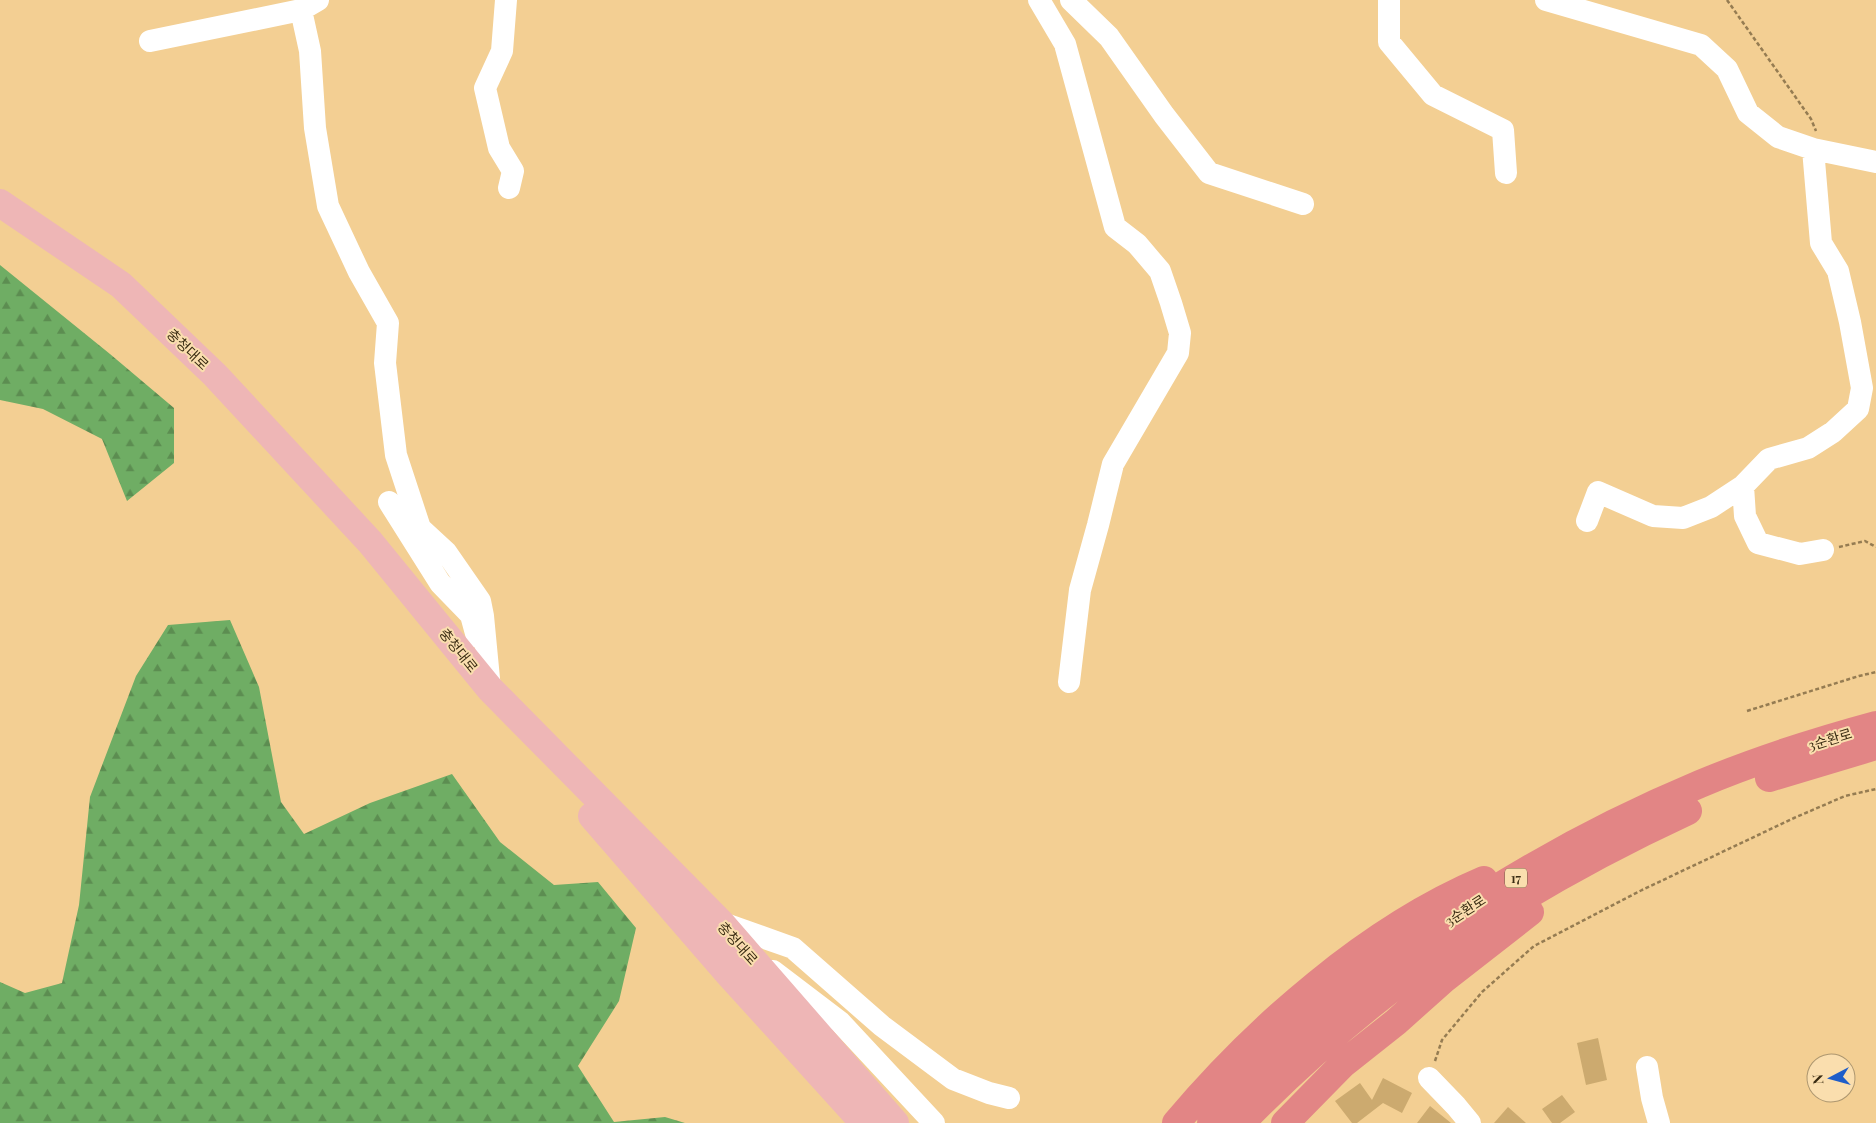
<svg xmlns="http://www.w3.org/2000/svg" width="1876" height="1123" viewBox="0 0 1876 1123" font-family="'Playfair Display','Noto Sans KR',serif">
	<style>
		.forest { fill: url(#forest-firs) }
		.building { fill: #ccaa6f }
		.lines { fill: none; stroke-linecap: round; stroke-linejoin: round }
		.path { stroke: #957c52; stroke-width: 2.5; stroke-dasharray: 4 2.5; stroke-linecap: butt }
		.minor { stroke: #fff; stroke-width: 22 }
		.major { stroke: #eeb6b6; stroke-width: 28 }
		.highway { stroke: #e28585; stroke-width: 28 }
		.labels { text-anchor: middle; dominant-baseline: central; stroke-width: 4; stroke-linejoin: round; paint-order: stroke }
		.shield { fill: #fadeae; stroke: #746142; stroke-width: 1 }
		.shield-label { font-size: 12px; font-weight: bold; fill: #3a2c13 }
		.street-label { font-size: 14px; fill: #3a2c13; stroke: #fadeae }
	</style>
	<defs>
		<pattern id="forest-firs" width="22" height="20" patternUnits="userSpaceOnUse" patternTransform="scale(1.25)"><rect width="22" height="20" fill="#6fad64"/><path d="M5 1l3.5 6h-7zM16 11l3.5 6h-7z" fill="#5c8d51"/></pattern>
	</defs>
	<rect width="100%" height="100%" fill="#f3cf93"/>
	<!-- forest -->
	<path class="forest" d="M0,265L110,354L174,408V463L127,501L102,439L43,409L0,400Z
		M230,620L259,687L281,802L304,834L370,803L452,774L500,842L554,885L598,882L636,928L619,1001L578,1066L614,1122L665,1117L685,1123H0V982L25,993L62,983L79,905L90,797L136,676L168,625Z"/>
	<!-- building -->
	<path class="building" d="M1598,1038L1607,1080L1586,1085L1577,1043Z
		M1383,1078L1412,1093L1402,1113L1383,1103L1357,1123H1352L1335,1101L1360,1083L1372,1100Z
		M1562,1095L1575,1112L1560,1123H1552L1542,1109Z
		M1430,1106L1451,1123H1417Z
		M1508,1107L1526,1123H1494Z"/>
	<g class="lines">
		<!-- path -->
		<path class="path" d="M1727,0L1811,119L1816,131
			M1839,547L1865,541L1876,547
			M1747,711L1859,676L1876,672
			M1435,1061L1442,1040L1482,992L1534,946L1642,890L1794,818L1845,796L1876,789"/>
		<!-- minor -->
		<path class="minor" d="M506,0L502,51L485,88L499,148L513,171L509,188
			M1039,0L1065,44L1115,227L1137,244L1160,271L1171,303L1180,333L1178,353L1113,464L1098,525L1080,590L1069,682
			M1071,0L1109,37L1164,115L1209,173L1303,204
			M1389,0V42L1433,95L1503,130L1506,173
			M1546,0L1701,45L1727,69L1748,113L1778,137L1813,149L1821,243L1838,271L1850,322L1862,388L1858,409L1833,432L1808,448L1769,459L1743,486L1711,507L1683,518L1653,516L1598,492L1587,521
			M301,10L310,51L315,128L328,206L359,272L388,323L385,363L396,455L420,528L446,552L480,601L483,616L490,689
			M150,41L301,10L318,0
			M1813,149L1876,162
			M1743,486L1745,516L1758,543L1800,554L1823,550
			M389,502L440,583L471,615L477,637
			M720,922L793,948L882,1026L953,1079L989,1093L1009,1098
			M773,971L840,1022L934,1123
			M1647,1067L1652,1098L1659,1123
			M1429,1078L1456,1106L1470,1123"/>
		<!-- major -->
		<path class="major" d="M0,203L121,285L215,375L370,542L490,689L720,922L895,1123
			M592,816L728,973L864,1123"/>
		<!-- highway -->
		<path class="highway" d="M1769,778L1876,746
			M1176,1123C1256,1028 1368,929 1484,880
			M1211,1123C1339,978 1523,858 1700,784C1757,760 1817,741 1876,725
			M1241,1123C1294,1069 1350,1019 1411,974C1426,962 1441,950 1457,940C1530,891 1608,848 1688,811
			M1285,1123L1343,1064L1396,1022L1443,980L1530,912"/>
	</g>
	<g class="labels">
		<!-- shield labels -->
		<rect class="shield" x="1505" y="868.5" width="22" height="19" rx="4"/>
		<g class="shield-label">
			<text x="1516" y="878">17</text>
		</g>
		<!-- street labels -->
		<g class="street-label">
			<text transform="translate(188 349) rotate(44)">충청대로</text>
			<text transform="translate(459 650) rotate(51)">충청대로</text>
			<text transform="translate(1830 739) rotate(-17)">3순환로</text>
			<text transform="translate(1465 910) rotate(-33)">3순환로</text>
			<text transform="translate(738 943) rotate(48)">충청대로</text>
		</g>
	</g>
	<!-- north arrow -->
	<g transform="translate(1831 1078) rotate(264)"><circle r="24" fill="#fadeae" stroke="#ad9770"/>
	<path d="M0-4L9 19L0 12L-9 19Z" fill="#1e5dc9"/>
	<text y="-8" font-size="14" font-weight="bold" text-anchor="middle" fill="#3a2c13">N</text>
	</g>
</svg>
